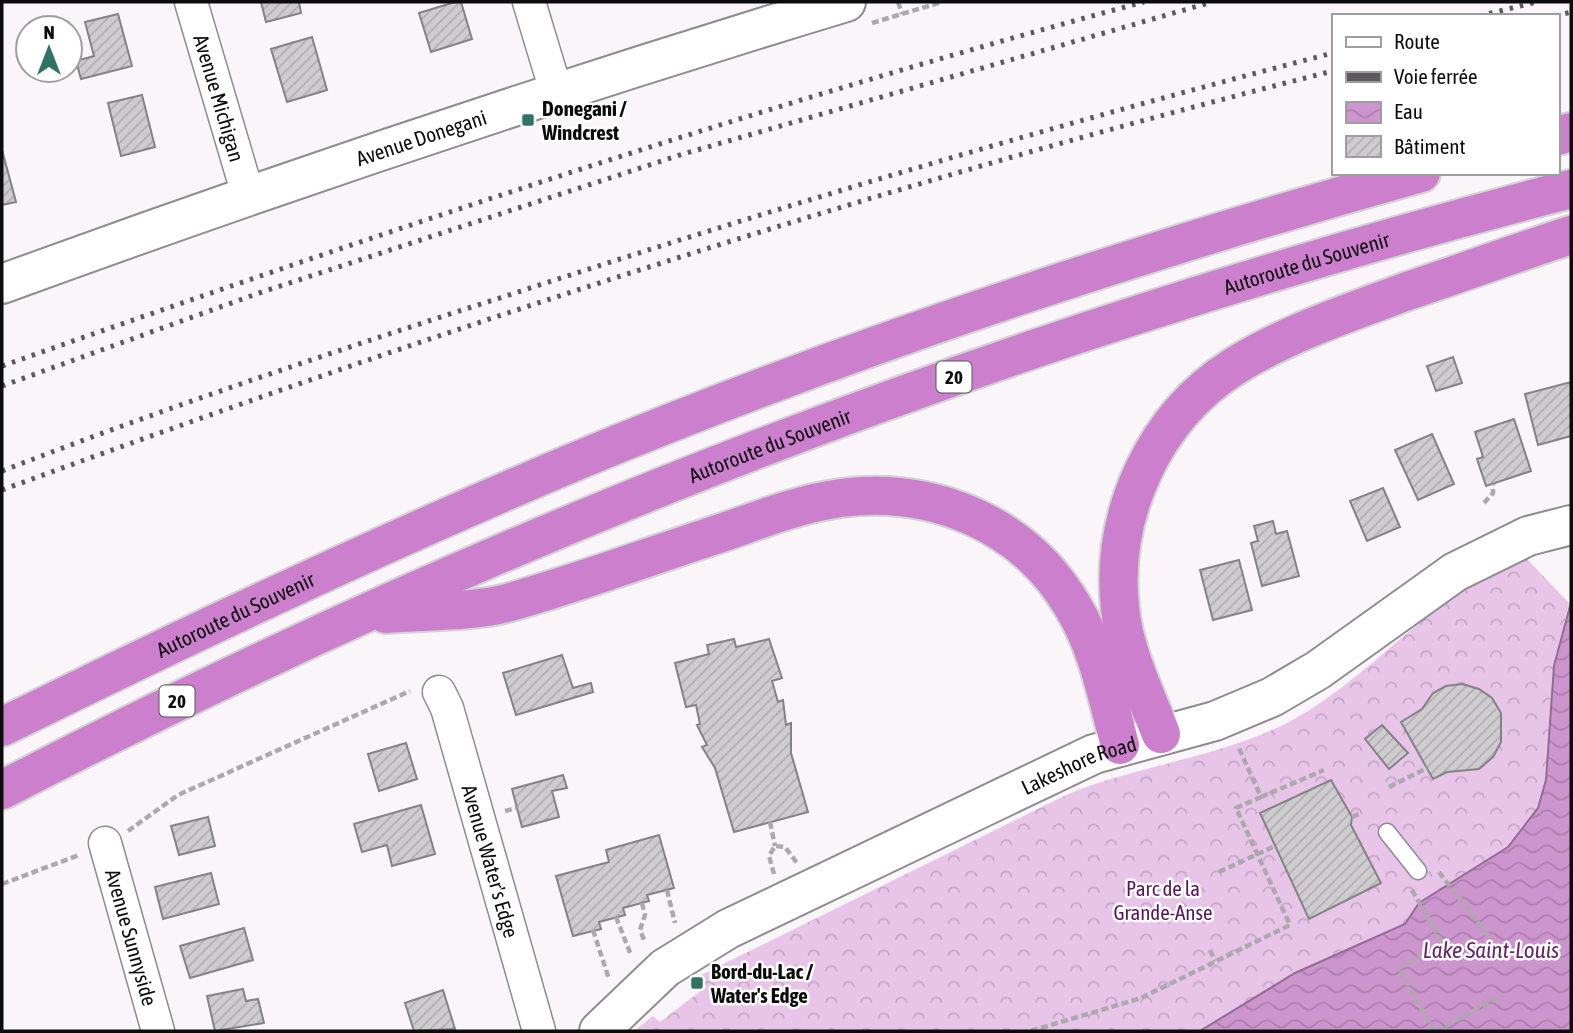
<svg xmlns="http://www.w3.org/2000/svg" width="1573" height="1033" viewBox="0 0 1573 1033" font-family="'Asap Condensed',sans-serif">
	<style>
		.forest { fill: url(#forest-crowns) }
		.water { fill: url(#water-waves); stroke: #936c93; stroke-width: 2 }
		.building { fill: url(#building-hatch); stroke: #858285; stroke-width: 2 }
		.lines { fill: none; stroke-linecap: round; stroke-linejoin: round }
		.service-casing { stroke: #8f8c8f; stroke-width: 19 }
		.minor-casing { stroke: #8f8c8f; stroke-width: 35 }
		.tertiary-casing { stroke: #8f8c8f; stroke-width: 42 }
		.motorway-casing { stroke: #d3d3d3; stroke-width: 42 }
		.path { stroke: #aca9ac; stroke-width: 4.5; stroke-dasharray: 7 3.5; stroke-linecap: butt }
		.service { stroke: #fff; stroke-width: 16 }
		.minor { stroke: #fff; stroke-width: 32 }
		.tertiary { stroke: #fff; stroke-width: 38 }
		.motorway { stroke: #cb7fcd; stroke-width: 38 }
		.rail { stroke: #5c5a5c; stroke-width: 5; stroke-dasharray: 3.5 7; stroke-linecap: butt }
		.poi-dot { fill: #317464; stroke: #fff; stroke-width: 2.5 }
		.labels { text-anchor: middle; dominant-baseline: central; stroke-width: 5; stroke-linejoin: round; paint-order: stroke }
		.shield { fill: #fff; stroke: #565556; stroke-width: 2 }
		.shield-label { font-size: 19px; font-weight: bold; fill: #0d0c0d }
		.street-label { font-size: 21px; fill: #0d0c0d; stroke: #fff }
		.poi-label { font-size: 21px; font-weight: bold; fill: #0d0c0d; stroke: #fff; text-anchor: start }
		.park-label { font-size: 21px; fill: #57175b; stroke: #fff }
		.water-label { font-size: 23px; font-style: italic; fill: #662669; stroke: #fff }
	</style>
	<defs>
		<pattern id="forest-crowns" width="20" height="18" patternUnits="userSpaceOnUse" patternTransform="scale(1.75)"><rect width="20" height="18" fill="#e7c4e8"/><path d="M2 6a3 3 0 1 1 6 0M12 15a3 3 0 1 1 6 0" fill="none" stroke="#c5a7c6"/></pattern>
		<pattern id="water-waves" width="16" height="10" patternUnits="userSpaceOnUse" patternTransform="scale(1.75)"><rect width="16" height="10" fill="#cc95cd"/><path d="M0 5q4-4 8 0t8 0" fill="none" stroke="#ae7faf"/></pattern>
		<pattern id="building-hatch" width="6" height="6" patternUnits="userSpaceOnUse" patternTransform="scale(1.75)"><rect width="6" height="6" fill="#cfcccf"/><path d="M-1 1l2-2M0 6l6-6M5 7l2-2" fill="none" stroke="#b1aeb1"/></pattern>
	</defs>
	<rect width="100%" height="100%" fill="#f9f5f9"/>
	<!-- forest -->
	<path class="forest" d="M1526,558L1569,603L1554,666L1546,780L1539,808L1508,847L1419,903L1405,924L1295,973L1200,1031H634L653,1016L660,1022L706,987L699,976L1066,795C1138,765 1219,758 1289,722C1349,690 1396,638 1451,599C1474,583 1500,571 1526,558Z"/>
	<!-- water -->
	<path class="water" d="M1571,602V1031H1200L1295,973L1405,924L1419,903L1508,847L1538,808L1546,780L1554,666Z"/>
	<!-- building -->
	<path class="building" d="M261,2H299L301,13L266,22Z
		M455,2H461L472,39L431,52L419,13Z
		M118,14L132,66L81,79L76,61L94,56L85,22Z
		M312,37L327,90L287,102L271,49Z
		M142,95L155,147L121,156L108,103Z
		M2,150L16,202L2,205Z
		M1453,357L1462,383L1436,391L1427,366Z
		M1571,382V436L1538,445L1525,394Z
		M1514,419L1531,471L1486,486L1477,459L1483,457L1475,432Z
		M1432,434L1454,484L1418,500L1395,450Z
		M1383,488L1400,527L1367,541L1350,501Z
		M1273,521L1276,534L1287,531L1299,576L1262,586L1251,543L1258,541L1254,526Z
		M1239,560L1252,610L1213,620L1200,570Z
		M734,639L736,647L769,639L782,678L772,681L778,702L783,700L786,725L791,723V753L808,812L734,832L715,768L702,747L707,745L697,725L700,724L696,705L686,707L675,663L709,654L707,645Z
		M562,655L573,688L591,683L593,692L516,715L503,673Z
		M1462,684L1479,689L1492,698L1501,713V742L1493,757L1479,769L1447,772L1433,779L1401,722L1422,709L1433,693L1446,686Z
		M1382,725L1408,753L1389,769L1365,739Z
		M406,743L417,779L379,791L368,754Z
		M563,775L567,788L552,791L559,817L522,827L512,789Z
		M1331,780L1352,817L1351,825L1381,883L1309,919L1260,813Z
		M421,805L435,854L392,866L387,845L362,852L354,824Z
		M208,817L215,846L179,855L171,826Z
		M659,835L674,888L647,895L649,901L623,908L625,915L599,922L601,929L573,936L556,876L609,862L606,850Z
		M211,873L219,904L163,919L155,887Z
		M244,928L253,960L190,978L180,946Z
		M243,989L246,1001L258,999L264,1023L215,1031L207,996Z
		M443,990L455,1029L414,1031L405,1003Z"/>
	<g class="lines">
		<!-- service casing -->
		<g class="service-casing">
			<path id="service" d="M1387,832L1418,871"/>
		</g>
		<!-- minor casing -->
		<g class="minor-casing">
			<g id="minor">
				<path id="s1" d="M191,2L248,195"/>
				<path d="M529,2L556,91"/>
				<path id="s2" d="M439,692L447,708L539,1031"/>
				<path id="s3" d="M105,843L158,1031"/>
			</g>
		</g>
		<!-- tertiary casing -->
		<g class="tertiary-casing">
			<g id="tertiary">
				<path id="s4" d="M2,284C281,182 562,88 846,2"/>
				<path id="s5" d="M599,1031L665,968L728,929L1094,754L1215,721L1272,697L1318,670L1455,572L1528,536L1571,525"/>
			</g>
		</g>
		<!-- motorway casing -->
		<g class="motorway-casing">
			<g id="motorway">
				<path d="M1557,136L1571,132"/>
				<path d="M386,614C421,611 474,612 507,603C575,584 642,559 709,537C752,523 796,504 841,498C933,486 1024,524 1072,605C1098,647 1107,698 1120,745"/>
				<path id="s6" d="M2,727C192,633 384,542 579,460C853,346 1135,253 1421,173"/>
				<path d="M1161,734C1145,693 1124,651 1120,608C1110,514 1154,417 1235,366C1286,334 1348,313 1405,292C1461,273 1516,253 1571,235"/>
				<path id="s7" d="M2,790C500,531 1027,329 1571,189"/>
			</g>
		</g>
		<!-- path -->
		<path class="path" d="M898,2L902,14
			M872,23L942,2
			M1484,503L1493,493V484
			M1389,787L1427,768
			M1261,797L1324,770
			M505,811L517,808
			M1352,817L1362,813
			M770,822L775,846
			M128,831L178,795L410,691
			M1219,872L1275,846
			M1439,872L1492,941
			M774,874L769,856L775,846L785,847L797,863
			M2,884L79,855
			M667,890L675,923
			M1412,890L1443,944L1399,968L1434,1031
			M642,903L645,915L640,930L645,942
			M616,917L631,955
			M593,930L609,979
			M1210,950L1215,961
			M1031,1031L1141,998L1290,925L1236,808L1261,797L1238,746
			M1436,1031L1502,995"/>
		<!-- service -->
		<use href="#service" class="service"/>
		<!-- minor -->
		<use href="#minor" class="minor"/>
		<!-- tertiary -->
		<use href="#tertiary" class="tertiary"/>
		<!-- motorway -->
		<use href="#motorway" class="motorway"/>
		<!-- rail -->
		<path class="rail" d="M1479,16L1537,2
			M1555,16L1571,12
			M2,366C379,233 758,105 1144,2
			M2,386L259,293L683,154L1212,2
			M2,471C170,406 341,349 512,294C783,205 1057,124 1333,53
			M2,490C438,330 882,184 1333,71"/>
	</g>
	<!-- markers -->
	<g class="poi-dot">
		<rect x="521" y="113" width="14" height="14" rx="3.5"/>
		<rect x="690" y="976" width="14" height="14" rx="3.5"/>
	</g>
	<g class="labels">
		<!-- shield labels -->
		<g class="shield">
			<rect x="936.5" y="361.5" width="35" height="31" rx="5"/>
			<rect x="159.5" y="685.5" width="35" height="31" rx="5"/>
		</g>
		<g class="shield-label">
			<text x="954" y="377">20</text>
			<text x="177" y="701">20</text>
		</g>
		<!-- street labels -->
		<g class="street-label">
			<text stroke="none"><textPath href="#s1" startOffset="100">Avenue Michigan</textPath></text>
			<text stroke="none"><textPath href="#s4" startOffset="444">Avenue Donegani</textPath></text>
			<text stroke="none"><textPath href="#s7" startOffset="1409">Autoroute du Souvenir</textPath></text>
			<text stroke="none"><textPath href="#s7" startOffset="842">Autoroute du Souvenir</textPath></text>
			<text stroke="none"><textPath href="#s6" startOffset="259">Autoroute du Souvenir</textPath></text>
			<text stroke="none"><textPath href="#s5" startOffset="553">Lakeshore Road</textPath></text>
			<text stroke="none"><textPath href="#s2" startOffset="177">Avenue Water's Edge</textPath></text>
			<text stroke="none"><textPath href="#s3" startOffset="98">Avenue Sunnyside</textPath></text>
		</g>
		<!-- poi labels -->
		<g class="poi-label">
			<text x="542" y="108">Donegani /<tspan x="542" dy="24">Windcrest</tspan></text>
			<text x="711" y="971">Bord-du-Lac /<tspan x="711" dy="24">Water's Edge</tspan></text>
		</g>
		<!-- park labels -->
		<g class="park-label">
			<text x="1163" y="888">Parc de la<tspan x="1163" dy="24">Grande-Anse</tspan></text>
		</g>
		<!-- water labels -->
		<g class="water-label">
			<text x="1491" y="950">Lake Saint-Louis</text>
		</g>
	</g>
	<!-- border -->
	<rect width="1573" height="1033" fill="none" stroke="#0d0c0d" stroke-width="7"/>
	<!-- legend -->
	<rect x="1332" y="14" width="228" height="161" fill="#ffffff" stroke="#9e9e9e" stroke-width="2"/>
	<rect x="1346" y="37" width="35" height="10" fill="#ffffff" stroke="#9e9e9e" stroke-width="2"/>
	<text x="1394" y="49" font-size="21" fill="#0d0c0d">Route</text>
	<rect x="1346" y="72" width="35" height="10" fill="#5c5a5c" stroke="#9e9e9e" stroke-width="2"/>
	<text x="1394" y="84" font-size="21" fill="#0d0c0d">Voie ferrée</text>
	<rect x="1346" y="102" width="35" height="21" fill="url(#water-waves)" stroke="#9e9e9e" stroke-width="2"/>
	<text x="1394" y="119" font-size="21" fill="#0d0c0d">Eau</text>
	<rect x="1346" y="136" width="35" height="21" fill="url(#building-hatch)" stroke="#9e9e9e" stroke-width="2"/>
	<text x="1394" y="154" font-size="21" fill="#0d0c0d">Bâtiment</text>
	<!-- north arrow -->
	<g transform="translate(49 49)"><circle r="33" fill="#ffffff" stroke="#9e9e9e" stroke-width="2"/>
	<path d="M0-5L12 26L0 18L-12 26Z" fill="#317464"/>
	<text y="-10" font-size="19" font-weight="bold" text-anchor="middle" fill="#0d0c0d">N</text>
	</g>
</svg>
